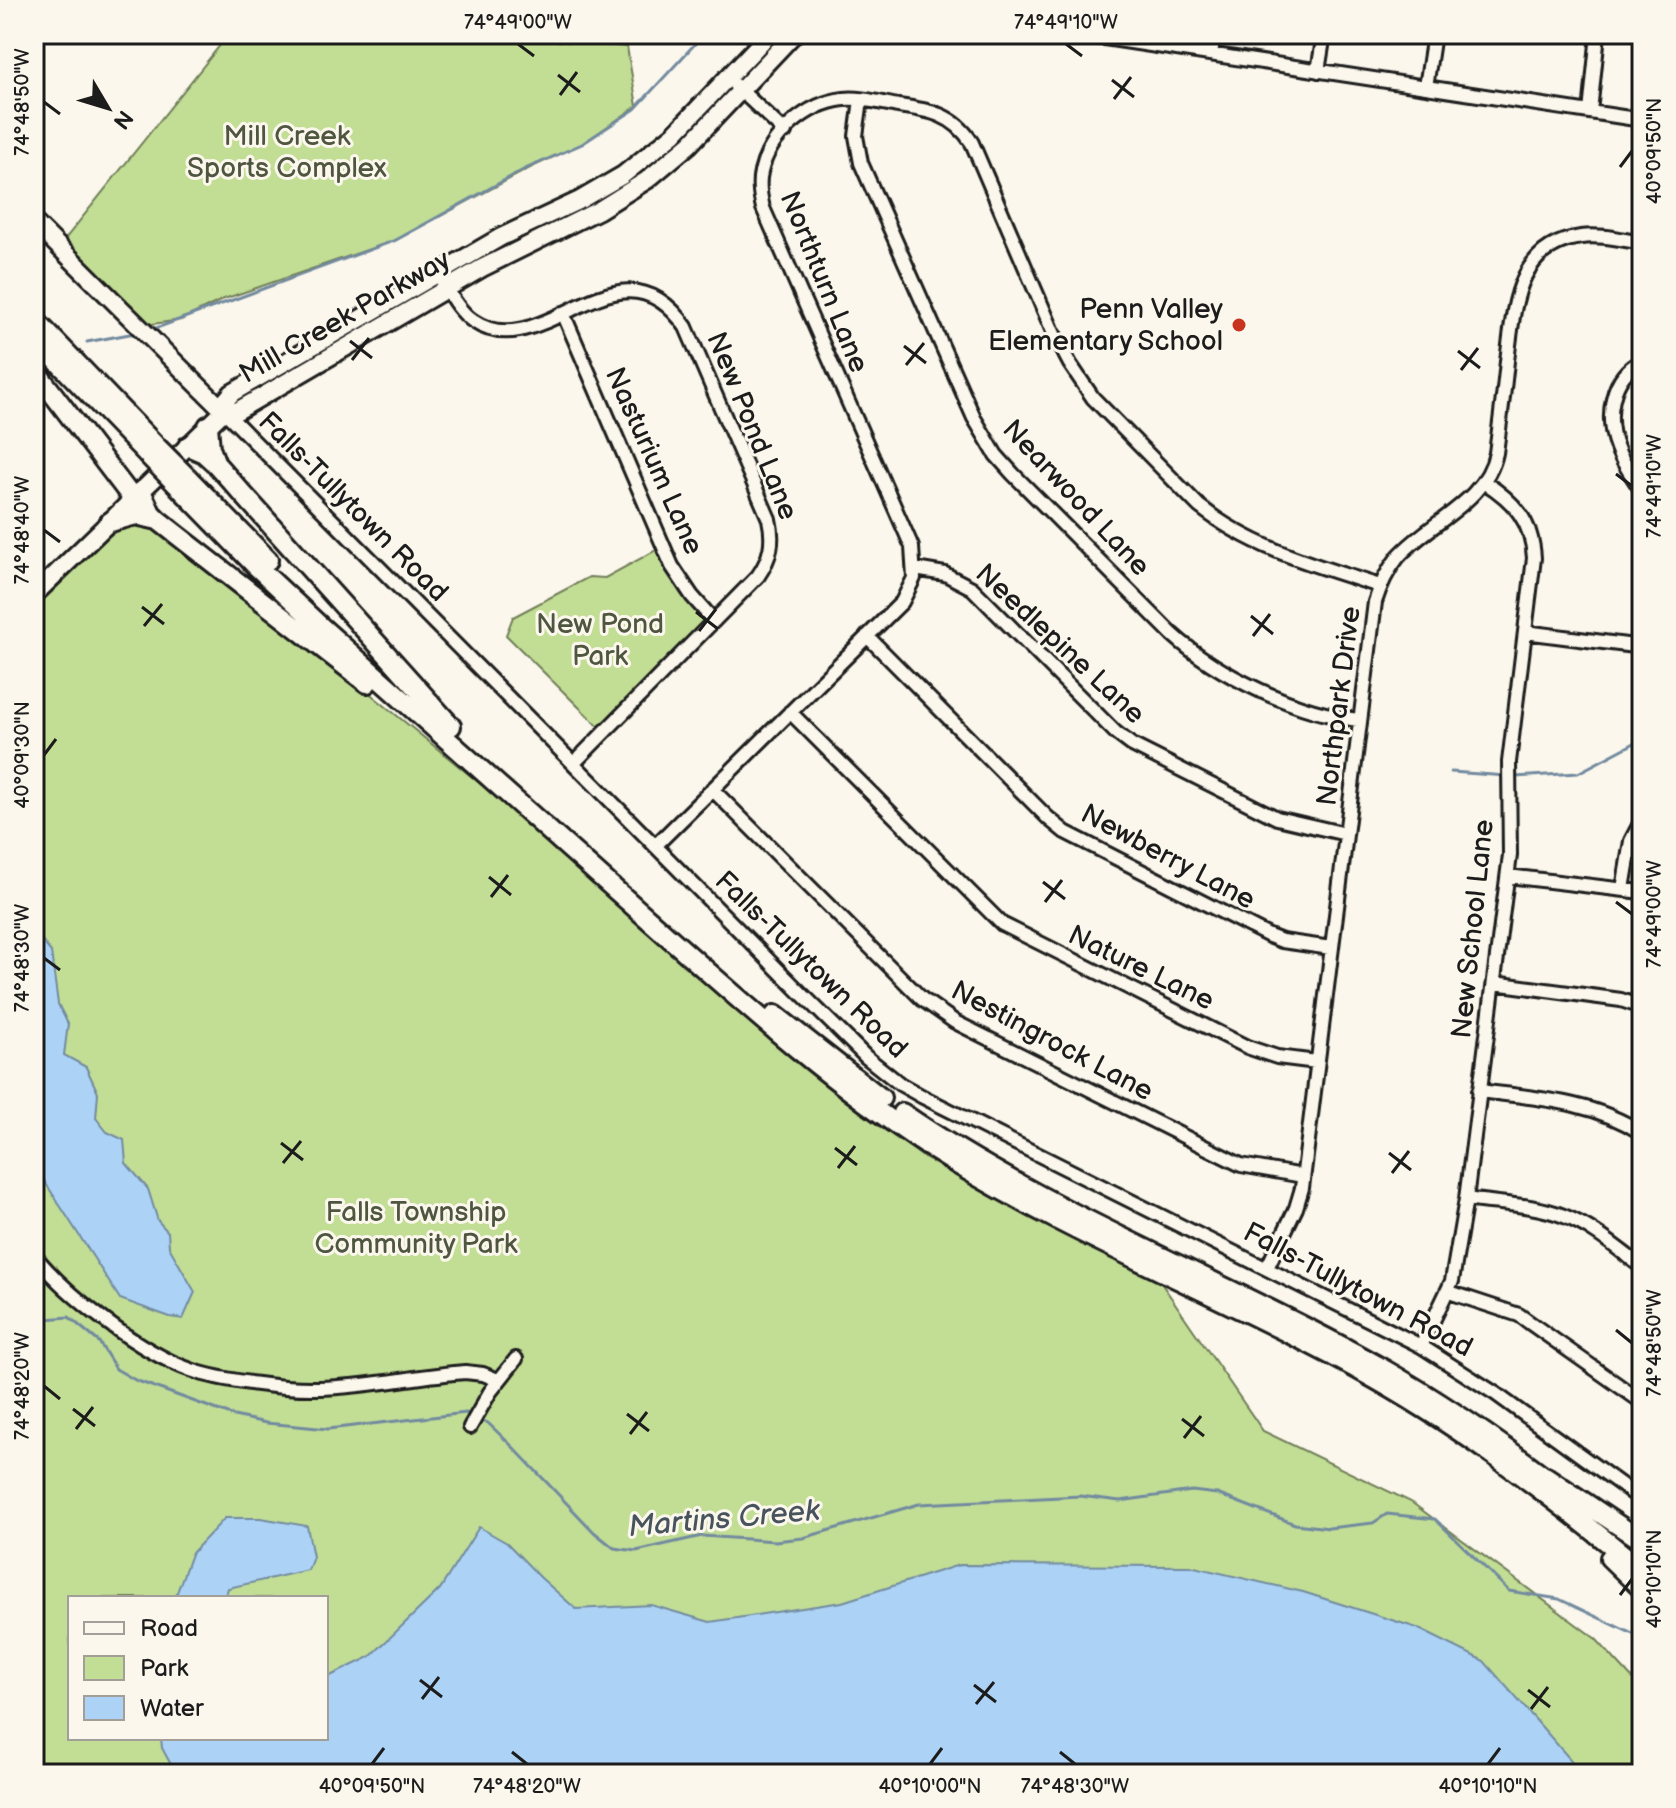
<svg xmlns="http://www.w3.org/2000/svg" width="1676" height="1808" viewBox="0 0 1676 1808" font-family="'Balsamiq Sans',sans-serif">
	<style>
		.green { fill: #c2de95; stroke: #6f7d58; stroke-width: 2; fill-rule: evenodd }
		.water { fill: #acd3f6; stroke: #728a9f; stroke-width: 2 }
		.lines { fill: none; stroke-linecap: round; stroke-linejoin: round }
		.stream { stroke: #728a9f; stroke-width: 3 }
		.canal { stroke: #acd3f6; stroke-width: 10 }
		.minor-casing { stroke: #1c1c1c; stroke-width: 18 }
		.major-casing { stroke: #1c1c1c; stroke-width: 22 }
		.highway-casing { stroke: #1c1c1c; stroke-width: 24 }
		.minor { stroke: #fbf7ec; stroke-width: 12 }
		.major { stroke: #fbf7ec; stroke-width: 16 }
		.highway { stroke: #fbf7ec; stroke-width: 18 }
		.highway-bridge-casing { stroke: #1c1c1c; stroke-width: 24; stroke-linecap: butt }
		.highway-bridge { stroke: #fbf7ec; stroke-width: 18 }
		.ticks { fill: none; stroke: #1c1c1c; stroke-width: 3 }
		.poi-dot { fill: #c8321e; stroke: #fbf7ec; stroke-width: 3 }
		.labels { text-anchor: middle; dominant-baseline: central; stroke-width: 6; stroke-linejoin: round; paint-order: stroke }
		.park-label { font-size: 28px; fill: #4e5640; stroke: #fbf7ec }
		.street-label { font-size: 28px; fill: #1c1c1c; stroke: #fbf7ec }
		.poi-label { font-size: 28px; fill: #1c1c1c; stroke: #fbf7ec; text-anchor: end }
		.water-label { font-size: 30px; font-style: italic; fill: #47535d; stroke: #fbf7ec }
		.neatline { fill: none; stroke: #1c1c1c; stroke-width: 3 }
		.ticks-label { font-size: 20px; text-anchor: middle; fill: #1c1c1c }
	</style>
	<rect width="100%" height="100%" fill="#fbf7ec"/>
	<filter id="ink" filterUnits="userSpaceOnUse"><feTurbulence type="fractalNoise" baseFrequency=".0125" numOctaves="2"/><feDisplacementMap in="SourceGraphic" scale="16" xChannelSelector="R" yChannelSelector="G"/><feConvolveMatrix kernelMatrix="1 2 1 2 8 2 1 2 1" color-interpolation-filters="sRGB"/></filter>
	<g filter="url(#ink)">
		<!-- green -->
		<path class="green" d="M229,34H483L627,47L637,106L582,144L530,168L396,240L224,299L181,320L145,325L62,243Z
			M129,523H147L329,660L560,849L819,1078L924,1158L1157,1277L1263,1431L1411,1502L1596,1639L1642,1689V1774H34V608L109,536ZM70,1598H326V1738H70Z
			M656,550L681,594L704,621L702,626L600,728L506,635L513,617L589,577L605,578Z"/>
		<!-- water -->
		<path class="water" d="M34,931L51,952L58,1004L68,1024L64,1055L86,1067L98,1093L96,1118L107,1132L124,1140L126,1163L148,1189L158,1221L168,1232L169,1247L195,1292L183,1319L170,1317L120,1299L34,1165Z
			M225,1518H261L307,1526L313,1557L308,1570L228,1588L225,1598H175L191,1554Z
			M479,1527L507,1543L541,1578L576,1609L651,1605L710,1622L842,1602L959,1565L1190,1566L1303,1592L1417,1628L1484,1661L1583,1774H176L162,1748L161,1738H326V1678L370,1657L440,1589Z"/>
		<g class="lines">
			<!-- stream -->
			<path class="stream" d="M151,330L396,240L525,169L582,144L635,109L704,34
				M87,342L135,333
				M1451,772L1507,776
				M1515,777L1578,773L1642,739
				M34,1320L69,1317L99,1342L116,1369L135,1380L234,1416L266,1423L328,1429L466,1413L473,1416
				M479,1419L488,1423L513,1447L594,1532L614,1548L636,1551L702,1536L775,1541L803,1538L919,1504L1080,1496L1120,1501L1192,1491L1217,1494L1295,1524L1329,1528L1373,1523L1387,1514L1435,1519L1509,1591L1559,1599L1637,1636L1642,1644"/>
			<!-- canal -->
			<path class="canal" d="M34,1683L36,1774"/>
			<!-- minor casing -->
			<g class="minor-casing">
				<path id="minor" d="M1078,34L1642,120
					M1211,54L1214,34
					M1318,71L1324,34
					M735,85L785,132
					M1426,87L1434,34
					M861,100L856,136L861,163L974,418L996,455L1013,474L1172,634C1218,676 1298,714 1360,720
					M1590,112L1598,34
					M443,283C451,296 460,312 473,321C543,369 618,229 686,327L769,519C774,541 771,557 758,576L574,763
					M563,313L672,566L692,596L714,621
					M1642,361C1610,376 1605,418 1617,448C1622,463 1634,478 1642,491
					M224,411L798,990L866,1057L900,1084L923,1097L1421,1346L1496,1394L1642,1500
					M915,569L945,574L972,588L1116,733L1132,745L1277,818L1346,834
					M1525,632L1642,647
					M867,636L1048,818L1065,832L1269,936L1282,941L1331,948
					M790,712L1002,924L1247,1047L1277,1057L1317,1062
					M712,789L922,999L955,1022L1241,1165L1303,1176
					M655,846L902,602L914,578L912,547L763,208C760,196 758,184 761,172C769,136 807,103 844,99C861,97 881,103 898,106C929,110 954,114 972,143L1054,334L1070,364L1093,398L1199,506C1251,548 1317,566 1380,586
					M1508,876L1642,892
					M1623,889L1631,841L1642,820
					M1494,983L1621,1000L1642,1007
					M1479,1091C1536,1098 1593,1101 1642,1133
					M1466,1199C1498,1204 1534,1204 1564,1216C1593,1227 1618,1249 1642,1267
					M34,1255C68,1297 140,1352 191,1370C222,1381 285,1389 319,1388C368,1387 416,1376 465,1372L483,1374L498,1380
					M1267,1268L1296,1208L1302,1188L1375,602C1380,586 1387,571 1398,557C1429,522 1486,502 1496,453C1500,422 1504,392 1507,361C1514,309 1515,246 1581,237C1601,234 1622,240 1642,243
					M1449,1292L1519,1315L1642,1402
					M1421,1346L1452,1281L1466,1199L1510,855L1509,762L1534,558C1532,521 1514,501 1484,482
					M470,1427L490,1392L516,1359"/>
			</g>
			<!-- major casing -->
			<g class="major-casing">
				<path id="major" d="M34,222L224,411
					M224,411H237L482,268L599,210L647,180L690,144L794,34
					M224,411L226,400L232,393L501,237L580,200L623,175L674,134L769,34
					M34,595L224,411"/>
			</g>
			<!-- highway casing -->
			<g class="highway-casing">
				<path id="highway" d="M34,319L156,446
					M34,337L147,454
					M34,369L133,499
					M208,426L210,448L216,464
					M188,446L204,453L216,464L451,726
					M188,478L268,560
					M179,487L256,566L320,626C426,721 532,815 638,910C733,994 825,1079 931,1148C1072,1238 1230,1297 1375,1379C1471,1433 1557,1501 1642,1570
					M141,491L151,513L158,520L367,683
					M110,522L136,515L158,520
					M775,1015L881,1098
					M902,1113C1043,1210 1205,1272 1356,1354C1425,1391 1490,1435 1553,1483
					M1545,1476L1642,1541
					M1610,1558L1642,1589"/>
			</g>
			<!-- minor -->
			<use href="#minor" class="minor"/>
			<!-- major -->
			<use href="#major" class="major"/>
			<!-- highway -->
			<use href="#highway" class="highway"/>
			<!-- highway-bridge casing -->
			<g class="highway-bridge-casing">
				<path id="highway-bridge" d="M156,446L188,478
					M147,454L179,487"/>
			</g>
			<!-- highway-bridge -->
			<use href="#highway-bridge" class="highway-bridge"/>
		</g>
	</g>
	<!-- ticks -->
	<path class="ticks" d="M518,44L534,56M1066,44L1082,56M558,75L580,92M1112,80L1134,97M560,95L577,72M1114,99L1131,77M44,102L60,114M1620,167L1632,151M350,341L372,358M904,346L926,363M1458,351L1480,368M352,360L369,338M906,365L924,343M1461,370L1478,348M1616,474L1632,486M44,530L60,542M142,607L164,624M696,612L718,629M1251,616L1273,634M144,626L162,604M699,631L716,609M1253,636L1270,614M44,755L56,739M489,877L511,895M1043,882L1065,899M491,897L508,875M1045,902L1062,880M1616,902L1632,914M44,958L60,970M281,1143L303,1160M835,1148L857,1165M1389,1153L1411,1170M283,1163L301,1141M838,1168L855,1146M1392,1173L1409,1151M1616,1330L1632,1343M44,1386L60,1399M73,1409L95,1426M627,1414L649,1431M1182,1419L1204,1436M76,1429L93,1407M630,1434L647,1412M1184,1438L1201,1416M1620,1595L1632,1579M420,1680L442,1697M974,1685L996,1702M1528,1690L1550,1707M422,1699L439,1677M976,1704L994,1682M1531,1709L1548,1687M512,1752L527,1764M1060,1752L1075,1764M372,1764L384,1748M930,1764L942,1748M1488,1764L1500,1748"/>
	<!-- markers -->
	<circle class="poi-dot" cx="1239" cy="325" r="8"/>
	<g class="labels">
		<!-- park labels -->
		<g class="park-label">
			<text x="287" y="136">Mill Creek<tspan x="287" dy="32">Sports Complex</tspan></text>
			<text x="600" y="624">New Pond<tspan x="600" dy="32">Park</tspan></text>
			<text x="416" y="1212">Falls Township<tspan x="416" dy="32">Community Park</tspan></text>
		</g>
		<!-- street labels -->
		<g class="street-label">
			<text transform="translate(824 282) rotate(68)">Northturn Lane</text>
			<text transform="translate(345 317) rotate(-30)">Mill Creek Parkway</text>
			<text transform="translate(752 426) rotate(68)">New Pond Lane</text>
			<text transform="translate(654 461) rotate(66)">Nasturium Lane</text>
			<text transform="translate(1076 498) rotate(47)">Nearwood Lane</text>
			<text transform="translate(353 507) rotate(45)">Falls-Tullytown Road</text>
			<text transform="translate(1060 644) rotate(43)">Needlepine Lane</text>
			<text transform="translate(1339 706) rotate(-83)">Northpark Drive</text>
			<text transform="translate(1168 857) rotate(28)">Newberry Lane</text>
			<text transform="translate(1473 929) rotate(-84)">New School Lane</text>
			<text transform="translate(811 965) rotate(44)">Falls-Tullytown Road</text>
			<text transform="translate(1141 968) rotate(26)">Nature Lane</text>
			<text transform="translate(1052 1041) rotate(28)">Nestingrock Lane</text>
			<text transform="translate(1358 1290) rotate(28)">Falls-Tullytown Road</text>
		</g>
		<!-- poi labels -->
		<g class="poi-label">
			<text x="1223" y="309">Penn Valley<tspan x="1223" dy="32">Elementary School</tspan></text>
		</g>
		<!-- water labels -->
		<g class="water-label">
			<text transform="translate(724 1519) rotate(-5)">Martins Creek</text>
		</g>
	</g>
	<!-- margin -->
	<rect width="1676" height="1808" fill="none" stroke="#fbf7ec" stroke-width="88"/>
	<!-- legend -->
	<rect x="68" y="1596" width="260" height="144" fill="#fbf7ec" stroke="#a29f99" stroke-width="2"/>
	<rect x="84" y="1622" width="40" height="12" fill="#fbf7ec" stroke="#a29f99" stroke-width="2"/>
	<text x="140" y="1636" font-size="24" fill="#1c1c1c">Road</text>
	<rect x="84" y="1656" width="40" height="24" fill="#c2de95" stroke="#a29f99" stroke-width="2"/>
	<text x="140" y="1676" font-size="24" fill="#1c1c1c">Park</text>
	<rect x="84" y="1696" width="40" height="24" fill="#acd3f6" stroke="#a29f99" stroke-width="2"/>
	<text x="140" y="1716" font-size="24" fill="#1c1c1c">Water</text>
	<!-- north arrow -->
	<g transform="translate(108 108) rotate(128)" stroke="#fbf7ec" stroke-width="6" paint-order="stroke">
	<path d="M0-6L14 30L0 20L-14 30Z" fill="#1c1c1c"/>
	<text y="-12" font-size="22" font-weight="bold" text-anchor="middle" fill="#1c1c1c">N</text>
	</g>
	<rect x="44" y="44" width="1588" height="1720" class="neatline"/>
	<g class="ticks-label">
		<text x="518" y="29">74°49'00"W</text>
		<text x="1066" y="29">74°49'10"W</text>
		<text transform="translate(22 102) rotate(-90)" y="7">74°48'50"W</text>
		<text transform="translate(1654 151) rotate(-90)" y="7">40°09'50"N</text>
		<text transform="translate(1654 486) rotate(-90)" y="7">74°49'10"W</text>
		<text transform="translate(22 530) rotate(-90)" y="7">74°48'40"W</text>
		<text transform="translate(22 755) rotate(-90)" y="7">40°09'30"N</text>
		<text transform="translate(1654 914) rotate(-90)" y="7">74°49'00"W</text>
		<text transform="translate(22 958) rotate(-90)" y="7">74°48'30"W</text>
		<text transform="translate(1654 1343) rotate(-90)" y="7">74°48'50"W</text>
		<text transform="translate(22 1386) rotate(-90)" y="7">74°48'20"W</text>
		<text transform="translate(1654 1579) rotate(-90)" y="7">40°10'10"N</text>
		<text x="372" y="1793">40°09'50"N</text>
		<text x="527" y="1793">74°48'20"W</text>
		<text x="930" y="1793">40°10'00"N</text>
		<text x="1075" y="1793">74°48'30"W</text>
		<text x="1488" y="1793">40°10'10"N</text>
	</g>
</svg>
